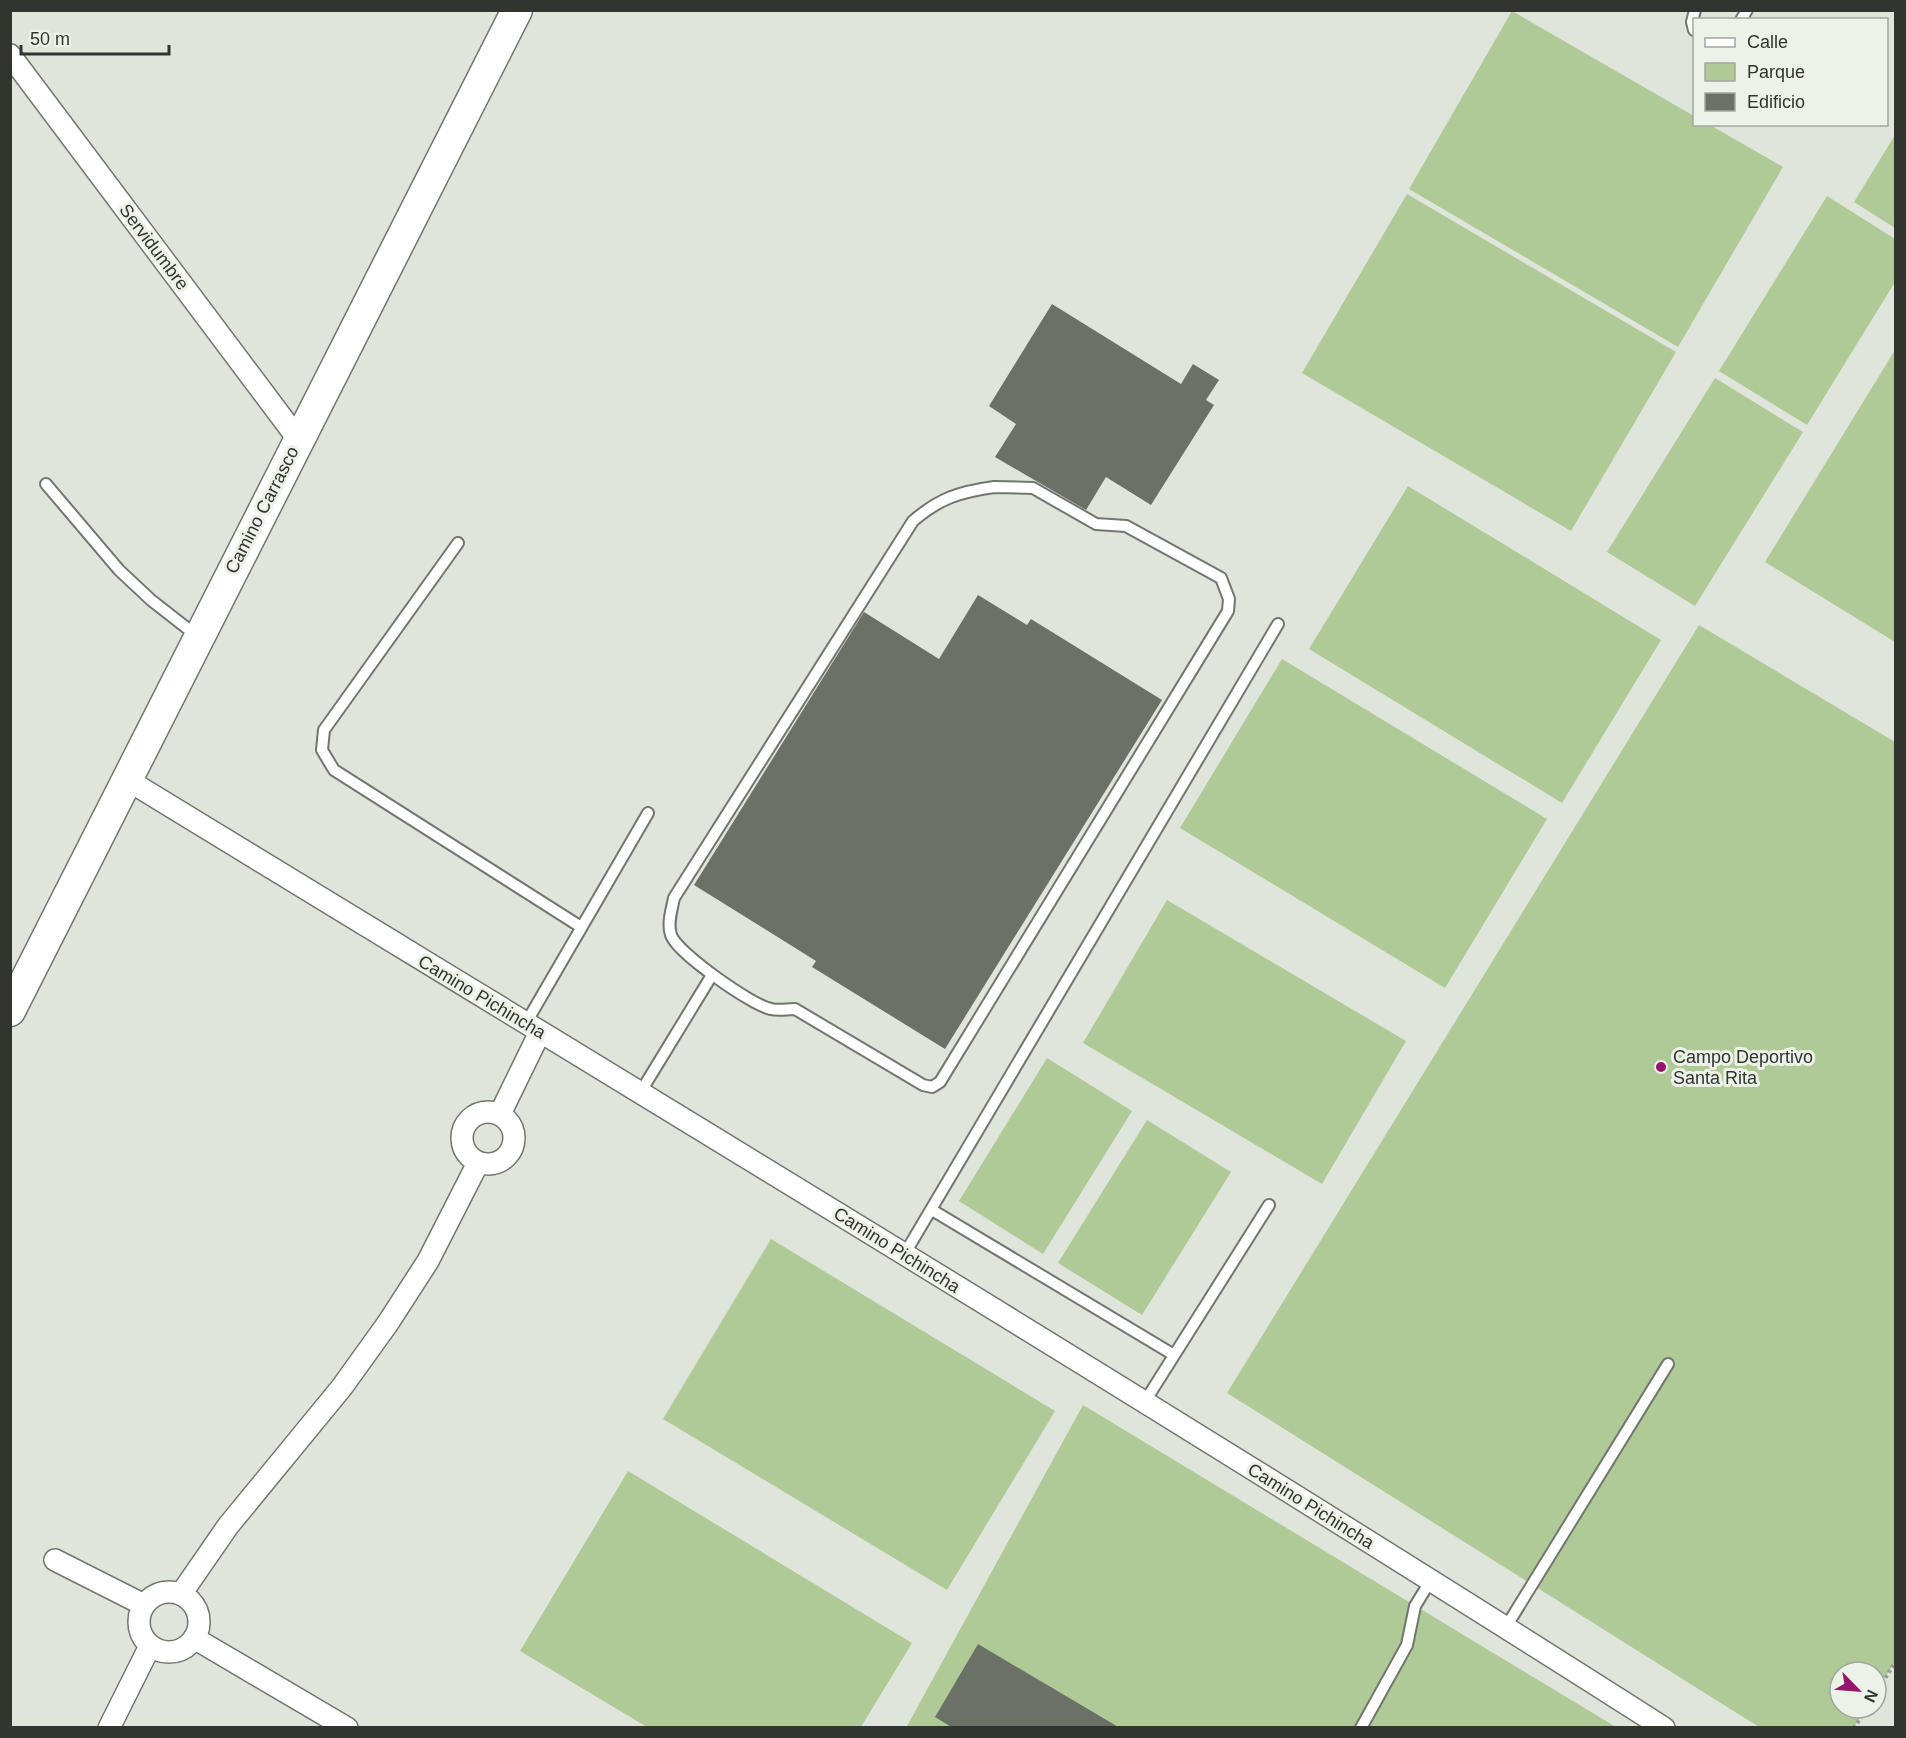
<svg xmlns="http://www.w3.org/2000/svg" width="1906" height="1738" viewBox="0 0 1906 1738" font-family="Arial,sans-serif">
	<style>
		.green { fill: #afc997 }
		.building { fill: #6c7167 }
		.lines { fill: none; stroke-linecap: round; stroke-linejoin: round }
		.service-casing { stroke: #72776e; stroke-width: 14 }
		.minor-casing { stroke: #72776e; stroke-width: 24 }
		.secondary-casing { stroke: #72776e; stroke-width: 33 }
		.path { stroke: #979b94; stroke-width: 4; stroke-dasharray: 3 3; stroke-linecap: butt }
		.service { stroke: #fff; stroke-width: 10 }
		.minor { stroke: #fff; stroke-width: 21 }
		.secondary { stroke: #fff; stroke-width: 30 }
		.poi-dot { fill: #98156b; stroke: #edf2e8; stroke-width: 2 }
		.labels { text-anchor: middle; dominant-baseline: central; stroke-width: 6; stroke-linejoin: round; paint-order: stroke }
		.street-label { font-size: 18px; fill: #323430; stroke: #edf2e8 }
		.poi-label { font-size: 18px; fill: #323430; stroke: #edf2e8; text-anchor: start }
	</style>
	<rect width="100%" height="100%" fill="#dfe5db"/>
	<!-- green -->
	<path class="green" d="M1512,11L1694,116V124L1710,125L1783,167L1678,347L1409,189Z
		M1895,135V228L1854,202Z
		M1407,194L1676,352L1571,531L1302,373Z
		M1827,196L1895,239V282L1807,425L1719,371Z
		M1895,350V642L1765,562Z
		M1715,378L1803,432L1695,606L1607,552Z
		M1408,486L1661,640L1562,803L1309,649Z
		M1699,625L1895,742L1896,1660L1876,1692V1672H1840V1708H1866L1854,1727H1759L1227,1393Z
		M1282,659L1547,819L1445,988L1180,828Z
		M1167,900L1406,1041L1322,1184L1083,1043Z
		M1047,1058L1132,1111L1043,1254L959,1201Z
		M1147,1120L1231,1172L1142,1315L1058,1263Z
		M771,1239L1055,1411L947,1590L663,1419Z
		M1083,1405L1616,1727L906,1728Z
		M628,1471L912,1643L861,1727H647L520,1651Z"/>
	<!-- building -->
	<path class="building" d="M1052,304L1181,384L1193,364L1219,380L1206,400L1214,405L1151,505L1106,477L1086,510L995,457L1016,424L989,406Z
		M978,595L1027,625L1031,619L1162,700L945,1049L812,967L816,961L694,885L864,612L939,659Z
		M978,1644L1120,1728H953L935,1717Z"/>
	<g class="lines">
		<!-- service casing -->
		<g class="service-casing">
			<path id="service" d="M1741,20L1747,10
				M1694,30L1692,22L1695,10
				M46,484L119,570L151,600L197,636
				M994,487L1033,488L1096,524L1126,526L1221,578L1229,599L1228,611L940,1082L932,1087L923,1085L795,1009C787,1009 778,1011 771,1009C753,1006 677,953 671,935C667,923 672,909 674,898L913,521C940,498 959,492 994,487Z
				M458,543L324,730L322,750L334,770L581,927
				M526,1023L648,813
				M640,1093L712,975
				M932,1210L1174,1355
				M904,1255L1278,624
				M1144,1403L1269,1205
				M1506,1627L1668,1364
				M1361,1728L1407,1645L1415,1606L1431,1580"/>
		</g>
		<!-- minor casing -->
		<g class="minor-casing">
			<path id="minor" d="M10,55L298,439
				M126,779C640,1093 1156,1404 1664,1728
				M462 1138a26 26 0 1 1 52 0a26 26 0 1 1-52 0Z
				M500,1114L540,1032
				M55,1560L144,1605
				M139 1622a30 30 0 1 1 60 0a30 30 0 1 1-60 0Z
				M181,1594L228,1526L342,1387L388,1323L428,1261L478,1163
				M194,1638L347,1728
				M109,1728L150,1646"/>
		</g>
		<!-- secondary casing -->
		<g class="secondary-casing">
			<path id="secondary" d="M10,1011L517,10"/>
		</g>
		<!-- path -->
		<path class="path" d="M1876,1693L1896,1661
			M1854,1728L1867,1708"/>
		<!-- service -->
		<use href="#service" class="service"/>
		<!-- minor -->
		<use href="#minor" class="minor"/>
		<!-- secondary -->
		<use href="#secondary" class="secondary"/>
	</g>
	<!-- markers -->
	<circle class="poi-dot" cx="1661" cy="1067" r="6"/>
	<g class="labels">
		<!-- street labels -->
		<g class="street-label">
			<text transform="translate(154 247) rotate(53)">Servidumbre</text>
			<text transform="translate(262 510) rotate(-63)">Camino Carrasco</text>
			<text transform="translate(482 997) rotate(31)">Camino Pichincha</text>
			<text transform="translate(897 1250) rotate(32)">Camino Pichincha</text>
			<text transform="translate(1311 1506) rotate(32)">Camino Pichincha</text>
		</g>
		<!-- poi labels -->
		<g class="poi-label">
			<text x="1673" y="1057">Campo Deportivo<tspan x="1673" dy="21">Santa Rita</tspan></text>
		</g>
	</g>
	<!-- border -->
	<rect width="1906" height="1738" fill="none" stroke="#323430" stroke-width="24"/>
	<!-- legend -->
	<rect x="1693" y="18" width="195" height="108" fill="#edf2e8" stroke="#a2a69e" stroke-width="1.5"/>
	<rect x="1705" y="38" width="30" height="9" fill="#ffffff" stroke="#a2a69e" stroke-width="1.5"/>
	<text x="1747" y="48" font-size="18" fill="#323430">Calle</text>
	<rect x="1705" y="63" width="30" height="18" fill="#afc997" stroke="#a2a69e" stroke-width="1.5"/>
	<text x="1747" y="78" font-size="18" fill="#323430">Parque</text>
	<rect x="1705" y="93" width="30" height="18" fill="#6c7167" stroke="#a2a69e" stroke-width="1.5"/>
	<text x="1747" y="108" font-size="18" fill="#323430">Edificio</text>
	<!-- north arrow -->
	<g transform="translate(1858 1690) rotate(115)"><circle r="28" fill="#edf2e8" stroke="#a2a69e" stroke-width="1.5"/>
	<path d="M0-4.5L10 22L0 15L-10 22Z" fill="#98156b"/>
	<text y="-9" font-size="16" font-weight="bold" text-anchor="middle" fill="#323430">N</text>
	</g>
	<!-- scale -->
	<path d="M21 45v9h148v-9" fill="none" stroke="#323430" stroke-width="3"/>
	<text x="30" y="45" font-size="18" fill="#323430" stroke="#edf2e8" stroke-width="4.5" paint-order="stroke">50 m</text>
</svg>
